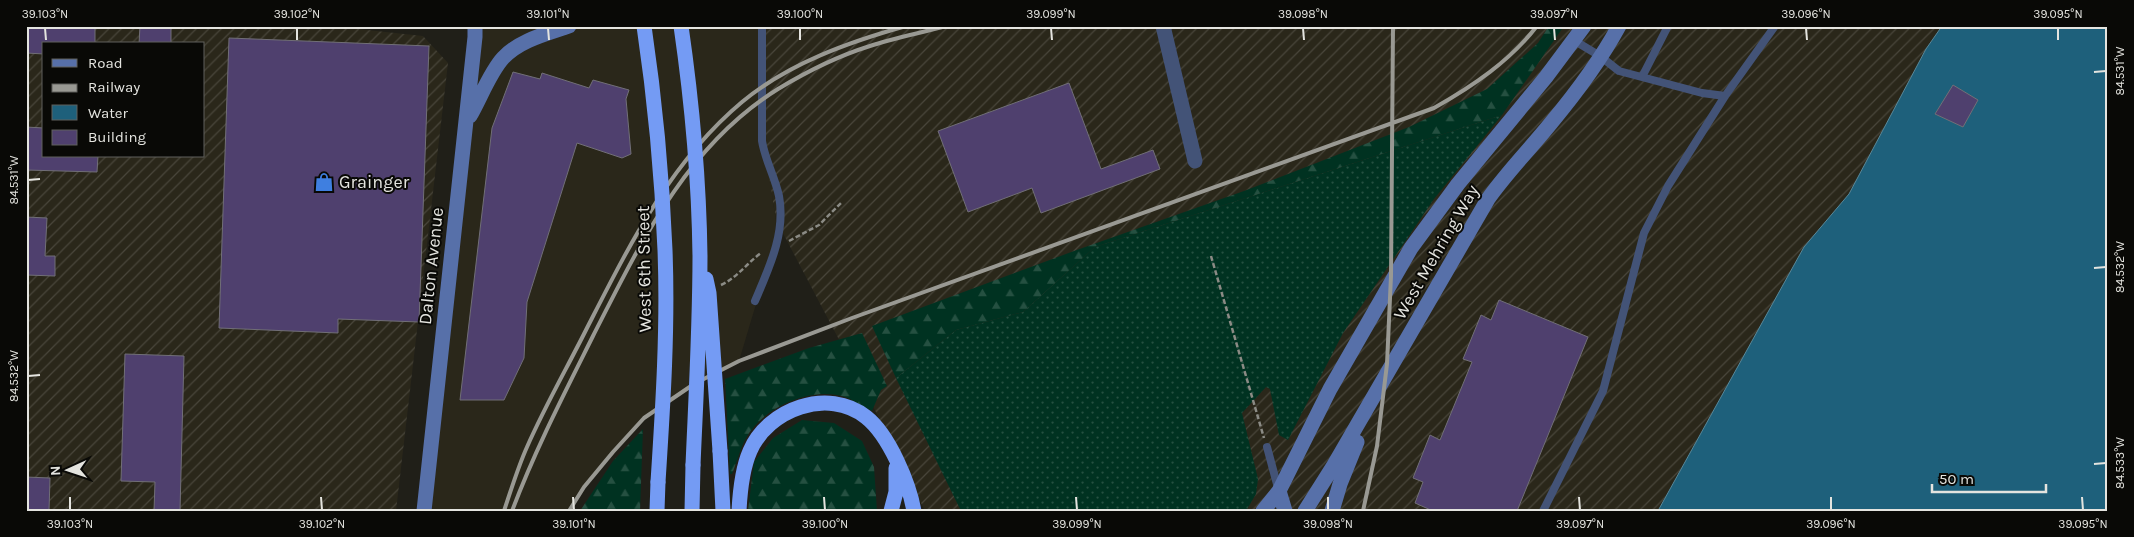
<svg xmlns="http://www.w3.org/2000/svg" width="2134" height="537" viewBox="0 0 2134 537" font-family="Karla,sans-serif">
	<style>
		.industrial { fill: url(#industrial-furrows); fill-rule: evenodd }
		.built { fill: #2a271a }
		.grass { fill: url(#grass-dots) }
		.forest { fill: url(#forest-firs) }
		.water { fill: #1e607b; stroke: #598899 }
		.building { fill: #4f406e; stroke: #716f77 }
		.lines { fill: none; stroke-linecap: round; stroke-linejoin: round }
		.path { stroke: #8b8b85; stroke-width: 2.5; stroke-dasharray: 5 2.5; stroke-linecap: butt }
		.lane { stroke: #435377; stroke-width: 8 }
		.street { stroke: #435377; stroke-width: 15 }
		.secondary { stroke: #5770a9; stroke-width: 15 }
		.highway { stroke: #749bf4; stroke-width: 15 }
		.rail { stroke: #999993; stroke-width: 4 }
		.highway-bridge { stroke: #749bf4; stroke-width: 15 }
		.ticks { fill: none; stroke: #e4e4df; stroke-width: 2 }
		.labels { text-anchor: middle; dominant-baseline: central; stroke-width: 4; stroke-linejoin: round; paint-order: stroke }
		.poi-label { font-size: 18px; fill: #e4e4df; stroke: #090906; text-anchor: start }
		.street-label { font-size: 18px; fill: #e4e4df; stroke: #090906 }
		.neatline { fill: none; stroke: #e4e4df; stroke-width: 2 }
		.ticks-label { font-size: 12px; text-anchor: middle; fill: #e4e4df }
	</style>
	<defs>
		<pattern id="industrial-furrows" width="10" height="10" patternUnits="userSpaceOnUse" patternTransform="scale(1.25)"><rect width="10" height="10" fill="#2a271a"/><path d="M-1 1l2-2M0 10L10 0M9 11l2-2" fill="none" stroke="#49463b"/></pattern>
		<pattern id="grass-dots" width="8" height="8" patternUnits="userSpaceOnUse" patternTransform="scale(1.25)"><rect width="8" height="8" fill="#003221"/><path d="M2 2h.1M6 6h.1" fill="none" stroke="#255041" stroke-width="1.8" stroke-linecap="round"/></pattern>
		<pattern id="forest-firs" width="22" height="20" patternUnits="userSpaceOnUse" patternTransform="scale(1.25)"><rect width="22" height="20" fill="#003221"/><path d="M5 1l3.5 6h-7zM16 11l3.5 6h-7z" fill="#255041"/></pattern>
	</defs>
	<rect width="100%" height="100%" fill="#201f18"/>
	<!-- industrial -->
	<path class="industrial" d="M26,26H330L423,36L448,63L396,511H26ZM44,44H204V156H44Z
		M763,26H1942L1926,49L1849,194L1804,247L1659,508L1660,511H925L855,370L776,220L765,159Z"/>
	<!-- built -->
	<path class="built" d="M475,26H763L766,96L764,144L776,221L774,244L739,361L694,384L644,419L613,452L584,487L569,511H424Z"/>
	<!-- grass -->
	<path class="grass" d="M1502,115L1434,199L1343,333L1288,440L1279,435L1270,389L1266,387L1242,413L1258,479L1256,494L1246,511H961L896,378L956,330L1023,312L1095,247Z"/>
	<!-- forest -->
	<path class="forest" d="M1549,26H1564L1502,115L1095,247L1023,312L956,330L896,378L872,326L1074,251L1244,191L1409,127L1487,89L1538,43Z
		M862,333L887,386L881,390L872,411C864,407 856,402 848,398C814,385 764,406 746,438C740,449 737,462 732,474H730L725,379L809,348Z
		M802,420L834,423L862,441L874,467L877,511H748L754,462L773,438Z
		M643,429L640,511H580L613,461Z"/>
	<!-- water -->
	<path class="water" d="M1942,26H2108V511H1660L1659,509L1804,247L1849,194L1926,49Z"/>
	<!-- building -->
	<path class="building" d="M26,26L95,27V44H44V54L26,53Z
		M140,26H171V44H139Z
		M229,38L429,46L419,322L338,319V333L219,328Z
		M513,72L540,79L542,73L589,88L593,80L629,90L626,99L631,154L622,158L577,143L527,302L524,358L504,400H460L492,128Z
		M1069,83L1101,169L1153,150L1160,169L1041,213L1032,188L968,212L938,131Z
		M1953,85L1978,100L1963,127L1935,114Z
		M26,127L44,128V156H98L97,172L26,170Z
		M26,217L47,218L45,256H55V276L26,275Z
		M1499,300L1588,337L1517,511H1433L1415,503L1423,482L1413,478L1430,435L1440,440L1472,362L1463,359L1481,315L1491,320Z
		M125,354L184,356L180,511H154L155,482L121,481Z
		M26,477L50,478L49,511H26Z"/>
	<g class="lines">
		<!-- path -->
		<path class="path" d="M789,241L819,225L842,202
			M1211,256L1264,438
			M721,285C738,277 747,263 761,253"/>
		<!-- lane -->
		<path class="lane" d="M1575,41L1600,56L1619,71L1702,93L1725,96
			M1642,77L1668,26
			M755,301C769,268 786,233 779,196C775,177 765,160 762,141V26
			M1267,447L1278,488
			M1543,511L1603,391L1644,233L1668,186L1725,96L1775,26"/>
		<!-- street -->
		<path class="street" d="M1163,26L1195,161"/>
		<!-- secondary -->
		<path class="secondary" d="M470,116C480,99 490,72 503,58C520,40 546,34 569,26
			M1279,491L1285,511
			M424,511L475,37V26
			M1263,511L1279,491L1330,389L1411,248L1458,184L1546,77L1584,26
			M1305,511L1334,465L1488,199C1507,172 1530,149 1551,123C1576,93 1600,61 1619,26
			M1332,511L1340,484L1357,442"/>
		<!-- highway -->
		<path class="highway" d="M720,451L723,511
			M657,511L658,482
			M692,511L693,465
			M739,511C740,491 742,469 750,451C768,409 828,387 866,417C889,435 909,483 914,511
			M891,511L896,492V468"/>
		<!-- rail -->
		<path class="rail" d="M504,511C511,490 518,467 527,447C545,406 567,368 587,328C629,246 670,162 742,102C789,63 849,42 906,26
			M512,511C535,450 564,394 593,336C640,244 686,146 778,89C806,72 838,56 870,46C894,38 921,33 946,26
			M569,511L584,487L613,452L644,418L694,384L739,361L852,318L1434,108C1473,86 1510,61 1537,26
			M1363,511L1377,446L1387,364L1391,276L1393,26"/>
		<!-- highway-bridge -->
		<path class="highway-bridge" d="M644,26C655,100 662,175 665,250C668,327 663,405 658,482
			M681,26C692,102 699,180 700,256C700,326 696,395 693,465
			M706,279L709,293L720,451"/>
	</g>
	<!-- ticks -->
	<path class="ticks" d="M45,28L46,40M297,28V40M548,28L549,40M800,28V40M1051,28L1052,40M1303,28L1304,40M1554,28L1555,40M1806,28L1807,40M2058,28V40M2094,72L2106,71M28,180L40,179M2094,268L2106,267M28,376L40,375M2094,464L2106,463M70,497V510M321,497L322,510M573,497L574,510M824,497L825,510M1076,497L1077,510M1328,497V510M1579,497L1580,510M1831,497V510M2082,497L2083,510"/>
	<!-- icons -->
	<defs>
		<g id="shop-bare" transform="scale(1.5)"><path d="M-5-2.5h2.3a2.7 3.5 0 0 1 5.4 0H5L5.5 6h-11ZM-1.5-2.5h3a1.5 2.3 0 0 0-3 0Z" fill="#3f7fe0" stroke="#090906" stroke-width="2.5" paint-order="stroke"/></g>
	</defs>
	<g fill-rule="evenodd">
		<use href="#shop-bare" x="324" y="182"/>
	</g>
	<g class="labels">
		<!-- poi labels -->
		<g class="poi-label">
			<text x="339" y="182">Grainger</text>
		</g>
		<!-- street labels -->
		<g class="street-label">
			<text transform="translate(1436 252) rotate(-60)">West Mehring Way</text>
			<text transform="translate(431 266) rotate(-84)">Dalton Avenue</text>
			<text transform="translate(644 269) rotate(-91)">West 6th Street</text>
		</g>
	</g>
	<!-- border -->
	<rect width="2134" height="537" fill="none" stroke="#090906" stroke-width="55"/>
	<!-- legend -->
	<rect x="42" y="42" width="162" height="115" fill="#090906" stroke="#61615d"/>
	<rect x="52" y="59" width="25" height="8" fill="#5770a9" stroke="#61615d"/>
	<text x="88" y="68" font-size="15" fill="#e4e4df">Road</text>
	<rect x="52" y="84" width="25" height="8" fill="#999993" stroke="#61615d"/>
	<text x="88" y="92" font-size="15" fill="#e4e4df">Railway</text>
	<rect x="52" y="105" width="25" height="15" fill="#1e607b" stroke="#61615d"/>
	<text x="88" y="118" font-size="15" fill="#e4e4df">Water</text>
	<rect x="52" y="130" width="25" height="15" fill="#4f406e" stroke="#61615d"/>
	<text x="88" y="142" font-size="15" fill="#e4e4df">Building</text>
	<!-- north arrow -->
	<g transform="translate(68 470) rotate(267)" stroke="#090906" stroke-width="4" paint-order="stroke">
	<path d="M0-4L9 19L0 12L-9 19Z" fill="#e4e4df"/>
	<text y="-8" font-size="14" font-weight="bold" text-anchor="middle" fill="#e4e4df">N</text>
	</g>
	<!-- scale -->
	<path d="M1932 484v8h114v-8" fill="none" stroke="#e4e4df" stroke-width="2.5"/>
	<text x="1939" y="484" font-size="15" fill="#e4e4df" stroke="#090906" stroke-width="4" paint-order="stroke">50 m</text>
	<rect x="28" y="28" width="2078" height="482" class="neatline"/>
	<g class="ticks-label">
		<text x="45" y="18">39.103°N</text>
		<text x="297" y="18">39.102°N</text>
		<text x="548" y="18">39.101°N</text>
		<text x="800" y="18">39.100°N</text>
		<text x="1051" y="18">39.099°N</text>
		<text x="1303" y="18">39.098°N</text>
		<text x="1554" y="18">39.097°N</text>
		<text x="1806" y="18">39.096°N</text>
		<text x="2058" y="18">39.095°N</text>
		<text transform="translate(2120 71) rotate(-90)" y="4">84.531°W</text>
		<text transform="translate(14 180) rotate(-90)" y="4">84.531°W</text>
		<text transform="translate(2120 267) rotate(-90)" y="4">84.532°W</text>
		<text transform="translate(14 376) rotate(-90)" y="4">84.532°W</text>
		<text transform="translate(2120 463) rotate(-90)" y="4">84.533°W</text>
		<text x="70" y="528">39.103°N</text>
		<text x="322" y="528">39.102°N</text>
		<text x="574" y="528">39.101°N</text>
		<text x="825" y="528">39.100°N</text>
		<text x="1077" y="528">39.099°N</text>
		<text x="1328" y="528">39.098°N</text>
		<text x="1580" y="528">39.097°N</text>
		<text x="1831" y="528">39.096°N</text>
		<text x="2083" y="528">39.095°N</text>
	</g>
</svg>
